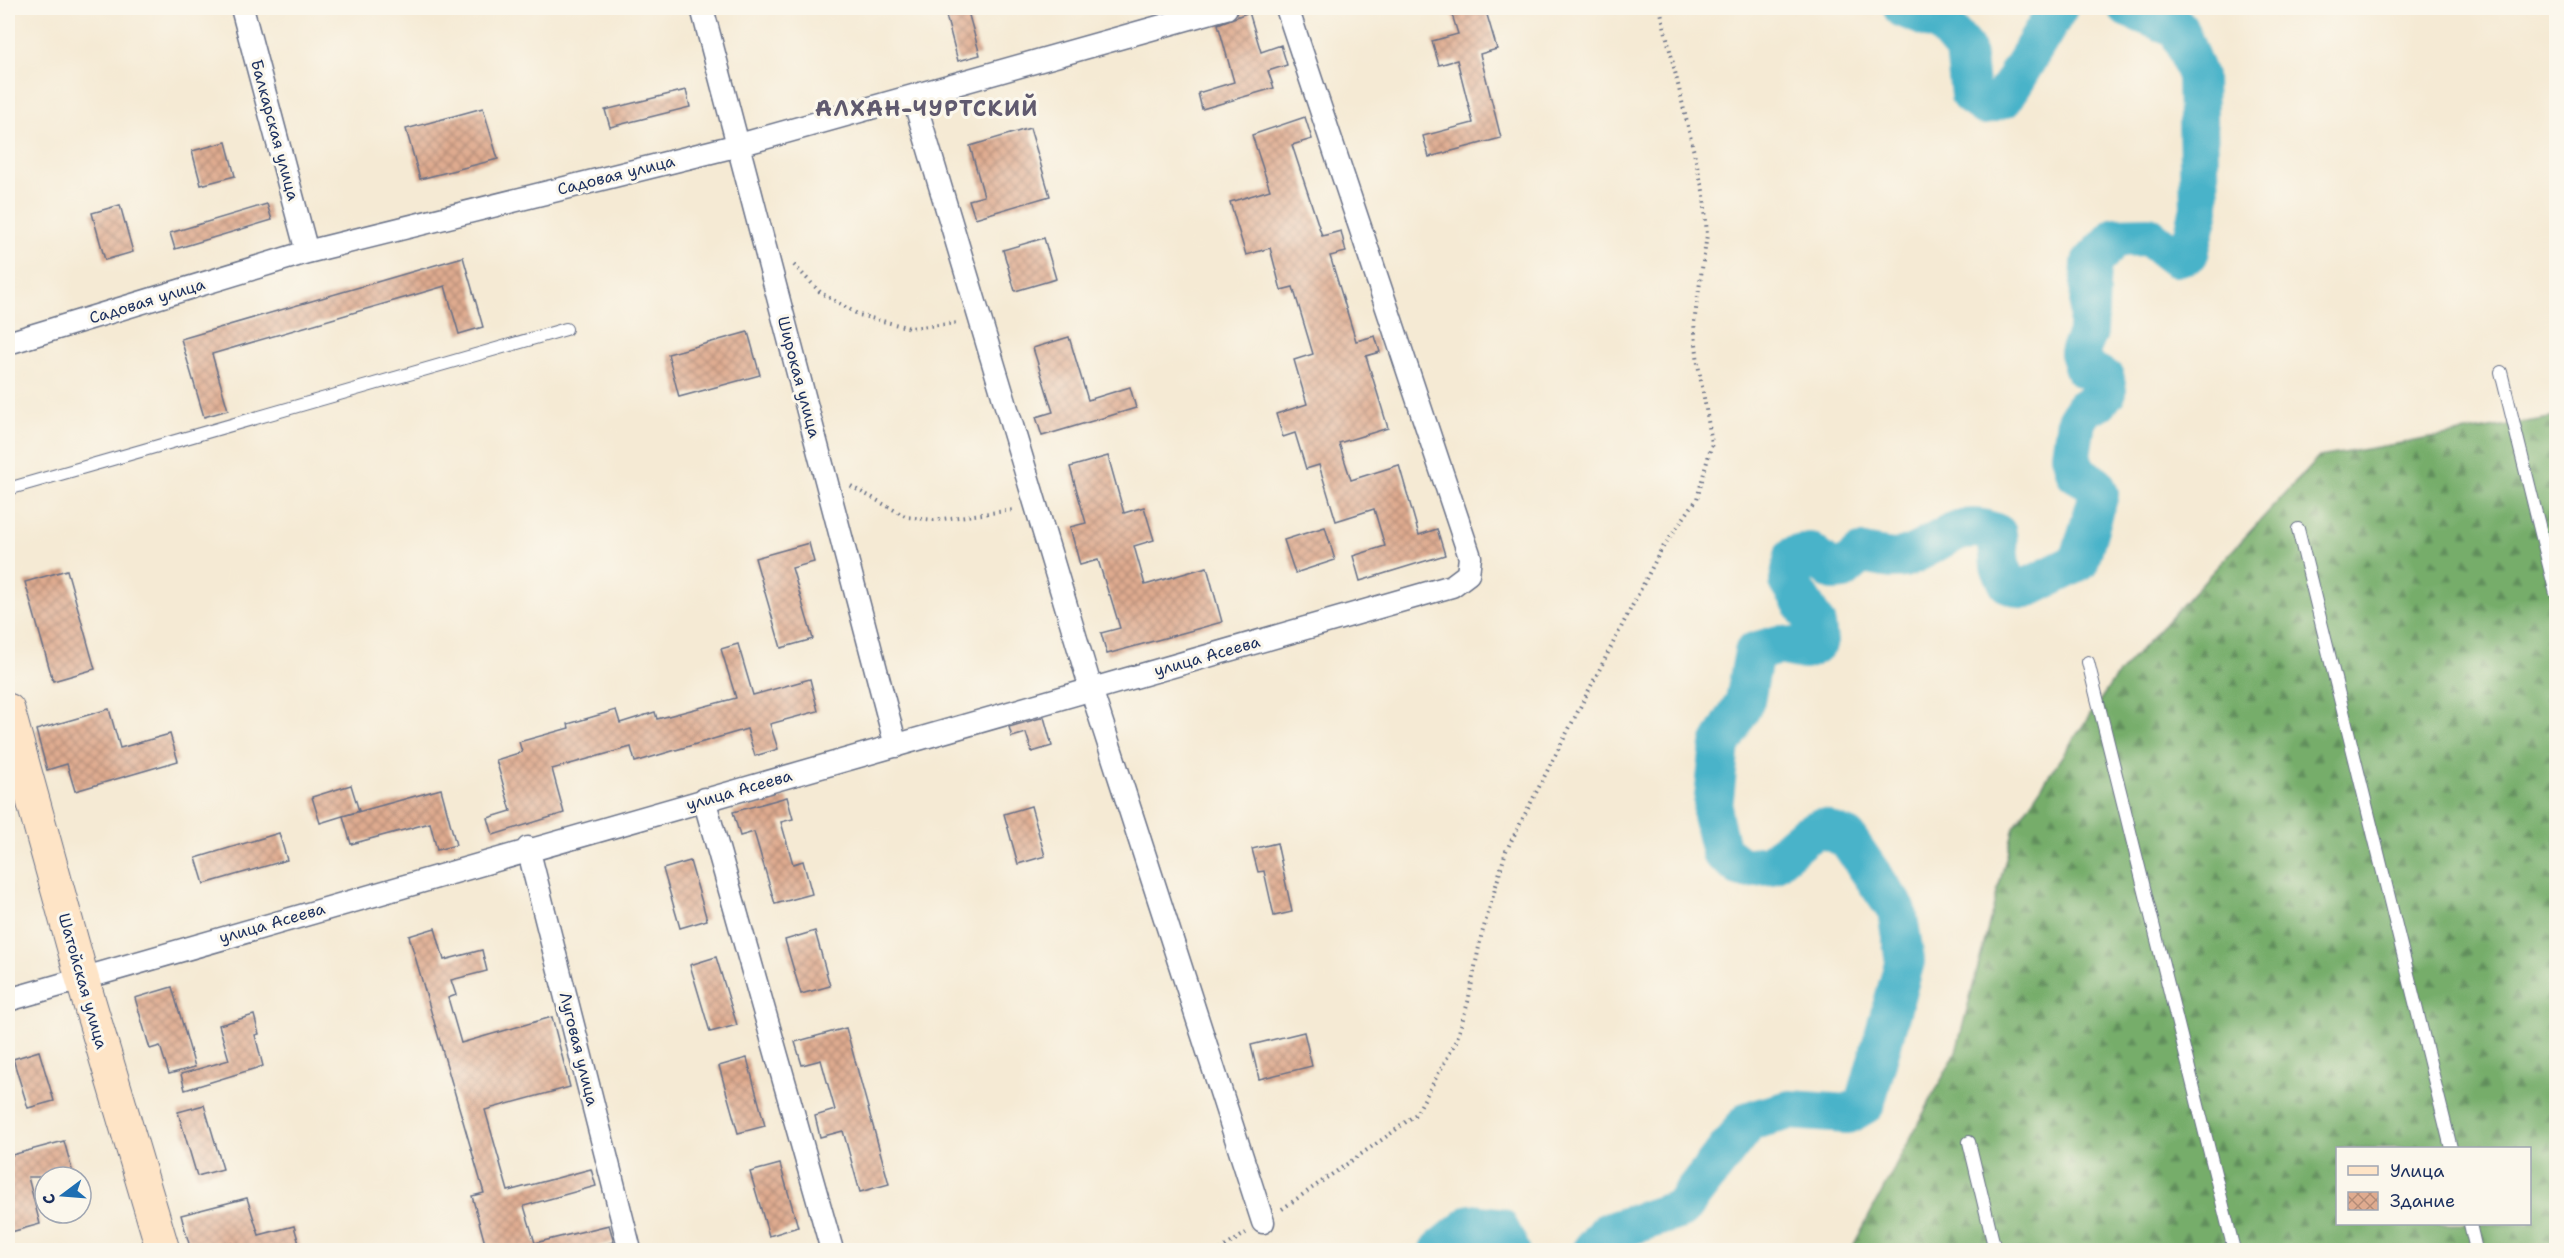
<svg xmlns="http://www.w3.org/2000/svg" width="2564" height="1258" viewBox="0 0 2564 1258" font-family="'Shantell Sans',sans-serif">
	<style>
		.forest { fill: url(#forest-firs); stroke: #486e64; stroke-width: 1.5; fill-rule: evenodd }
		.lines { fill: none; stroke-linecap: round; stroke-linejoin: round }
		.river { stroke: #4ab3c9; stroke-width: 40 }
		.building { fill: url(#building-cross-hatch) }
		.lane-casing { stroke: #677087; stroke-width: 14 }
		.street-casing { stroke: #677087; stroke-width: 25 }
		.secondary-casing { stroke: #677087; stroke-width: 35 }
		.path { stroke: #677087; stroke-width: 4; stroke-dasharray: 1.5 4.5; stroke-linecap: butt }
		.lane { stroke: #fff; stroke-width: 12 }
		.street { stroke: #fff; stroke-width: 22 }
		.secondary { stroke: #fee4c6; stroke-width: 33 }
		.labels { text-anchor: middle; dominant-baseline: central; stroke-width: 6; stroke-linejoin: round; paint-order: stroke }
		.street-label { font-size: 16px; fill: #1b2f5e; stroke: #fbf7ec }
		.district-label { font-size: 22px; font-weight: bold; letter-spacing: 1.5px; fill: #605a6f; stroke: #fbf7ec }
	</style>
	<defs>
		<pattern id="forest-firs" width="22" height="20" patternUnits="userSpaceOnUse" patternTransform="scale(1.5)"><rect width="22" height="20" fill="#76ad6b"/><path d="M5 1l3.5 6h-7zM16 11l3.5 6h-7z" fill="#608d5b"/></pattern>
		<pattern id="building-cross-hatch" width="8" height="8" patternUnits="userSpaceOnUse" patternTransform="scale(1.5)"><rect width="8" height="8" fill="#dfab8f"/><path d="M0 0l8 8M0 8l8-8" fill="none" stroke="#b48c78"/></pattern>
	</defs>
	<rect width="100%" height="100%" fill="#fbf7ec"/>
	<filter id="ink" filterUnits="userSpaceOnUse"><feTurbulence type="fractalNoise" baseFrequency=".0167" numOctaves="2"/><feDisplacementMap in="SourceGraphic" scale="12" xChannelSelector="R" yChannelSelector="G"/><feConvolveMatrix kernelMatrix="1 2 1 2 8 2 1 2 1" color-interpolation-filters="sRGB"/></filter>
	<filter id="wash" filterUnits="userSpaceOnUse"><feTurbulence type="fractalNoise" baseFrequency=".008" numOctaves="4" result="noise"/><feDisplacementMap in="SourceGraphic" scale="24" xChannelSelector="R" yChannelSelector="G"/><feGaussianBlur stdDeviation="1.35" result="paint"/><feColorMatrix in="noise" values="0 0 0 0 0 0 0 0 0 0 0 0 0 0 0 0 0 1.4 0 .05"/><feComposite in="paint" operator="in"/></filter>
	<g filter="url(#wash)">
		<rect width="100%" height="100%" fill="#f5ead4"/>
		<!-- forest -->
		<path class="forest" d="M2556,417V1250H1851L1956,1052L2014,827L2117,675L2319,457ZM2338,1148H2530V1224H2338Z"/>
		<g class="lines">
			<!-- river -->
			<path class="river" d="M1903,8L1943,24L1965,50L1970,95L1984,105L2003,99L2058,8
				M1440,1250L1472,1224L1498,1227L1510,1250
				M1592,1250L1606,1233L1681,1209L1749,1121L1790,1110L1848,1114L1865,1104L1905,961L1897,911L1847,838L1821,828L1805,836L1770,865L1742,868L1721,852L1712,815L1720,745L1745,701L1754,652L1779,645L1805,650L1818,642L1816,625L1789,581L1794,556L1809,552L1833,571L1843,570L1861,554C1873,555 1891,561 1903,558C1936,548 1959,515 1997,534L2000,566L2008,583L2025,589L2079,562L2099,494L2095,484L2076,473L2071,455L2076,421L2084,408L2099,401L2107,391L2105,379L2084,368L2079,353L2088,332L2091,263L2116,237L2148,236L2175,257L2189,253L2200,209L2197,76L2178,28L2128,8"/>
		</g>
		<g id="blocks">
			<!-- building -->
			<path class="building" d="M944,8H967L980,55L958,61Z
				M1450,8H1485L1497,49L1480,54L1501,138L1429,157L1423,136L1473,123L1457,60L1439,65L1432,41L1458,34Z
				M1249,12L1261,52L1281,45L1287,65L1268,71L1274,88L1202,109L1198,93L1234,82L1218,24Z
				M686,90L690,107L610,127L605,110Z
				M483,108L498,159L420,179L406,129Z
				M1305,117L1312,139L1292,145L1322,236L1341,231L1346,252L1330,256L1356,341L1375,336L1380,352L1366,356L1388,428L1339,443L1351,480L1399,465L1419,535L1437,529L1445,555L1360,581L1353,556L1385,546L1374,509L1336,521L1319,465L1306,469L1295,433L1283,437L1276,414L1307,404L1294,360L1313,354L1293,287L1281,290L1270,248L1246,255L1230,202L1270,190L1252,135Z
				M1030,128L1050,196L975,218L969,200L984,196L970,146Z
				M226,142L235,176L201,185L192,151Z
				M267,204L272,220L175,249L170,233Z
				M120,205L133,252L105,260L92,213Z
				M1044,238L1056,279L1015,291L1003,250Z
				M463,257L483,327L459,334L445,286L212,354L228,410L204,417L181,339Z
				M748,332L760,375L679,397L668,354Z
				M1069,337L1088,400L1130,387L1136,408L1042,436L1036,417L1053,412L1033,348Z
				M1108,456L1124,513L1144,507L1154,540L1134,546L1145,585L1207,567L1222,622L1107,654L1101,633L1120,628L1110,595H1109L1098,560L1080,565L1070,527L1086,523L1070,467Z
				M1325,527L1335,560L1295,573L1284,540Z
				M809,543L814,562L792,568L813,639L781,648L755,558Z
				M67,570L95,669L53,681L25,582Z
				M738,644L753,695L810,679L818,711L770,724L778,749L755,756L747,729L635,762L631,747L552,769L564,813L493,835L488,818L511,811L496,760L522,752L519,742L569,728L568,724L616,710L620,723L655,712L657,719L736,698L721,649Z
				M109,709L120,748L170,734L178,761L75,791L67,764L47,770L36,730Z
				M1044,717L1052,746L1032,752L1026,733L1012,737L1009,727Z
				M351,785L359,811L320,823L312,797Z
				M441,789L456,845L437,850L430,823L351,844L343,816Z
				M787,797L793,819L781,822L793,864L803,861L812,894L775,904L754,832L740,836L733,812Z
				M1031,806L1045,856L1018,864L1004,814Z
				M279,833L287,860L204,884L196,858Z
				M1277,843L1292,912L1274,916L1264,871L1258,872L1252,849Z
				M690,861L707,920L680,928L663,869Z
				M435,928L444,960L482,950L487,971L451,980L456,995L448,998L461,1043L552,1017L570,1087L485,1110L508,1191L591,1169L596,1186L524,1206L535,1243L609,1225L614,1242L579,1251H487L472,1196L484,1193L409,936Z
				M815,931L830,986L801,994L785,940Z
				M716,957L737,1025L710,1032L690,965Z
				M172,987L195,1067L169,1074L160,1046L150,1049L135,998Z
				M254,1015L259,1034L255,1035L263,1066L185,1090L181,1074L229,1060L219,1025Z
				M846,1028L889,1184L860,1192L843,1131L820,1137L815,1116L835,1110L821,1060L802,1065L795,1042Z
				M1304,1032L1312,1066L1259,1079L1251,1045Z
				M39,1051L54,1101L28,1108L13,1059Z
				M747,1058L765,1126L738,1133L719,1066Z
				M204,1105L223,1169L197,1176L178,1112Z
				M64,1141L74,1177H28L40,1224L11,1232L8,1220V1156Z
				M780,1164L798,1227L769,1236L750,1172Z
				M247,1198L259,1235L294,1226L301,1251H225L224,1245L232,1243L203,1251H191L181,1215Z"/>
		</g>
	</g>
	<g filter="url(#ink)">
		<use href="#blocks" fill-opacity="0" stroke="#677087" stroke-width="1.5"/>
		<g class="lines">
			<!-- lane casing -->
			<g class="lane-casing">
				<path id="lane" d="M2501,372L2556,594
					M8,489L566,329
					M2298,529L2451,1148
					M2088,662L2234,1250
					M1969,1142L1995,1250
					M2470,1224L2476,1250"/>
			</g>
			<!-- street casing -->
			<g class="street-casing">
				<path id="street" d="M242,8L307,252
					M702,8L896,746
					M913,96L1091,689L1263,1222
					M8,343L307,252L739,145L1226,8
					M704,799L832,1250
					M528,848L630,1250
					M8,1000C488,860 970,724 1452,586L1468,574L1470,557L1287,8"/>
			</g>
			<!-- secondary casing -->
			<g class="secondary-casing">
				<path id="secondary" d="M8,710L82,978L163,1250"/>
			</g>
			<!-- path -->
			<path class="path" d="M794,265L821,293L859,315L910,328L958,323
				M851,486L907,517L934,520L1014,510
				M1282,1209L1393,1132L1416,1114L1456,1042L1468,1002L1481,937L1506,851L1661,550L1697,499L1712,443L1698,364L1694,323L1707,235L1704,195L1660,8
				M1220,1250L1246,1233"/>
			<!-- lane -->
			<use href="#lane" class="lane"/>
			<!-- street -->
			<use href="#street" class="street"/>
			<!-- secondary -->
			<use href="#secondary" class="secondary"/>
		</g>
	</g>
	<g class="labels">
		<!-- street labels -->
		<g class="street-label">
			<text transform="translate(275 130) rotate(75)">Балкарская улица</text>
			<text transform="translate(616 175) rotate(-14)">Садовая улица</text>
			<text transform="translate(147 301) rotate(-17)">Садовая улица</text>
			<text transform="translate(799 377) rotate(75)">Широкая улица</text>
			<text transform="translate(1207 656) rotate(-16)">улица Асеева</text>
			<text transform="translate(739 790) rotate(-16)">улица Асеева</text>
			<text transform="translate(272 923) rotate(-16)">улица Асеева</text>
			<text transform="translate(83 981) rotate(74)">Шатойская улица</text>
			<text transform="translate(579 1049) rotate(76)">Луговая улица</text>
		</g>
		<!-- district labels -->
		<g class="district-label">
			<text x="927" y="108">АЛХАН-ЧУРТСКИЙ</text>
		</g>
	</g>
	<!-- margin -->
	<rect width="2564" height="1258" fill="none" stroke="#fbf7ec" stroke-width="30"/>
	<!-- legend -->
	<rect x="2336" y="1147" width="195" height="78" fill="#fbf7ec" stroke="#a1a7b3" stroke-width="1.5"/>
	<rect x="2348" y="1166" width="30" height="9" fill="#fee4c6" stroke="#a1a7b3" stroke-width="1.5"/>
	<text x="2390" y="1177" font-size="18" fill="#1b2f5e">Улица</text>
	<rect x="2348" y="1192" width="30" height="18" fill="url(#building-cross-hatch)" stroke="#a1a7b3" stroke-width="1.5"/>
	<text x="2390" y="1207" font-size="18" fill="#1b2f5e">Здание</text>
	<!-- north arrow -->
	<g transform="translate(63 1195) rotate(254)"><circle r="28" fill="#fbf7ec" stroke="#a1a7b3" stroke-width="1.5"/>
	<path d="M0-4.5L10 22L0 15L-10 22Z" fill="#1f6fb2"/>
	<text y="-9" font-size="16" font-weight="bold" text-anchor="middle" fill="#1b2f5e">С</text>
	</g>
</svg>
